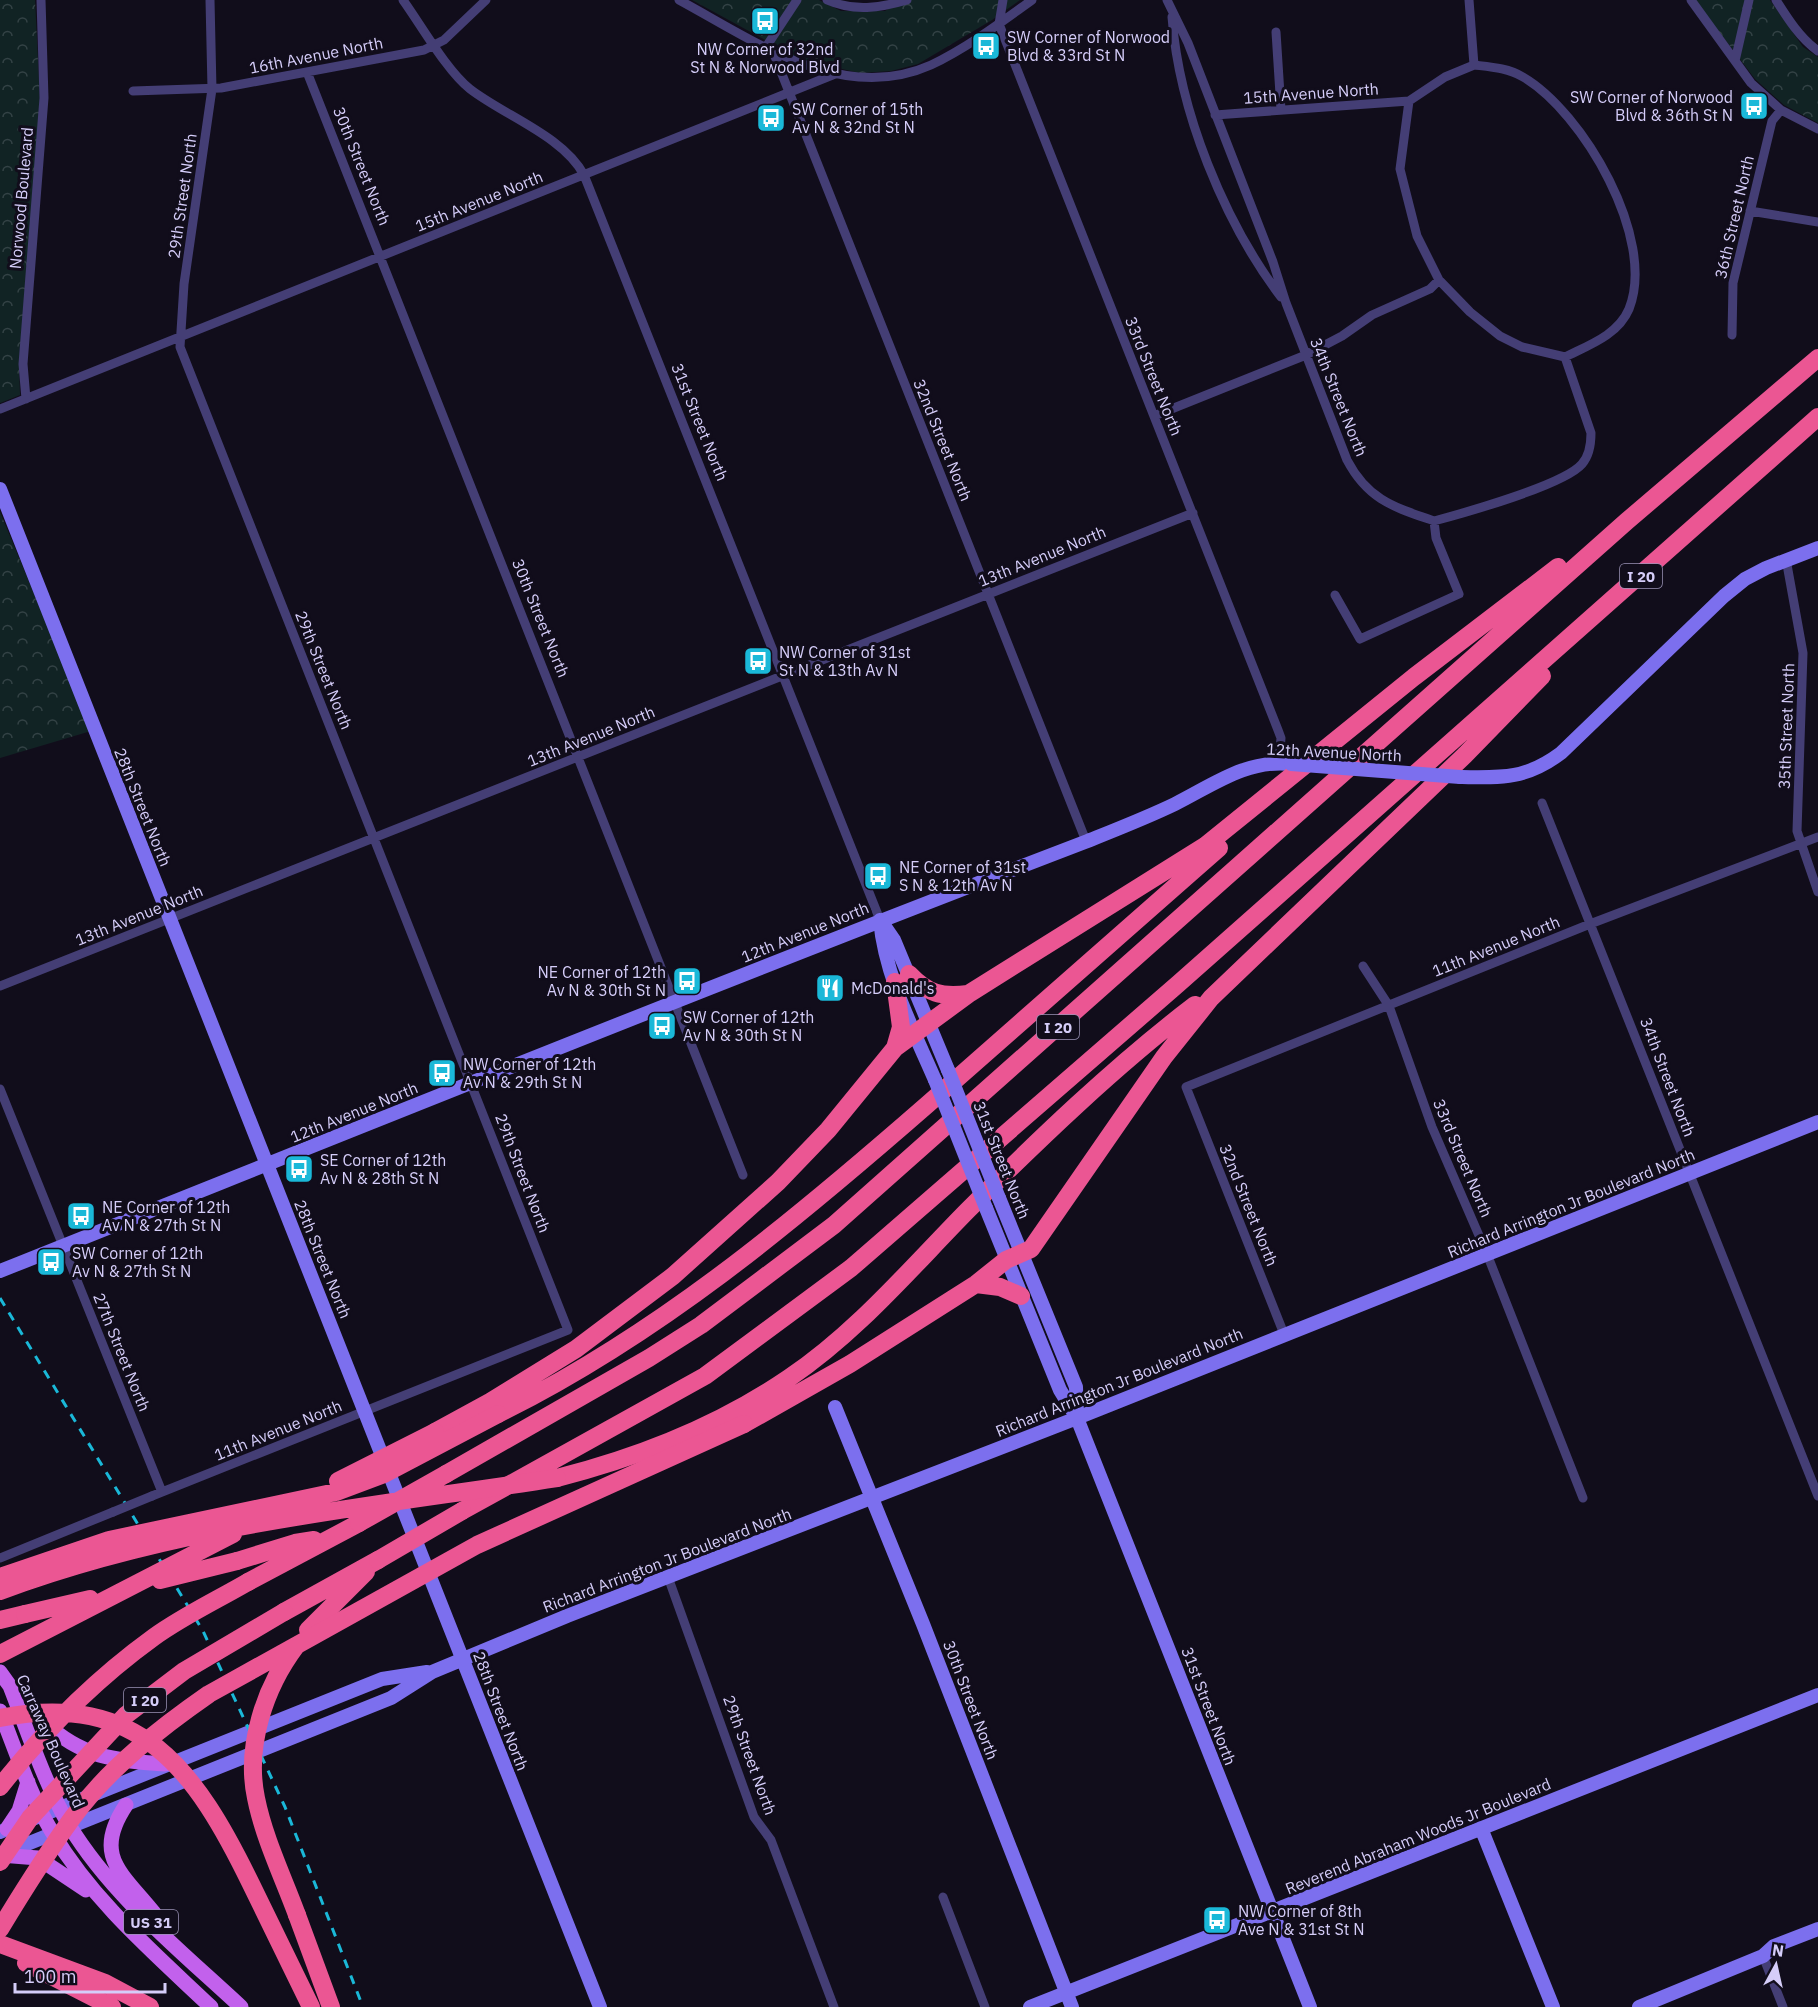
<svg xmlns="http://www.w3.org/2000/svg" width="1818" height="2007" viewBox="0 0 1818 2007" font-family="'IBM Plex Sans',sans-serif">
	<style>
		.forest { fill: url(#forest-crowns) }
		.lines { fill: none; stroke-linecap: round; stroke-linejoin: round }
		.street { stroke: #443e75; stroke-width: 9 }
		.secondary { stroke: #7c6fee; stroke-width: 14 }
		.primary { stroke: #c261ec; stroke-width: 15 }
		.highway { stroke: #eb5693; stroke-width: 18 }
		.rail { stroke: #1ab8d8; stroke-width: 3; stroke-dasharray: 9 8; stroke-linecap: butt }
		.street-bridge { stroke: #443e75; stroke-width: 9 }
		.secondary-bridge { stroke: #7c6fee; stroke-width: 14 }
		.highway-bridge { stroke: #eb5693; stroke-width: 18 }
		.labels { text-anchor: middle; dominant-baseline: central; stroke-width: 6; stroke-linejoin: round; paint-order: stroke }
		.shield { fill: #110d1b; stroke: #9a93b6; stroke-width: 1.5 }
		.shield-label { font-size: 15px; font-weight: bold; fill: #d5cdf9 }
		.poi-label { font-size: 16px; fill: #d5cdf9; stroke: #110d1b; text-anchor: start }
		.street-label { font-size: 16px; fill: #d5cdf9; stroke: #110d1b }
	</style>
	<defs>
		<pattern id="forest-crowns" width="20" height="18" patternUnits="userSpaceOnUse" patternTransform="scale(1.5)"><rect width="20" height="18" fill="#112324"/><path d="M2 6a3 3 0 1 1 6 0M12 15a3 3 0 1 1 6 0" fill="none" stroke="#334245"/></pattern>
	</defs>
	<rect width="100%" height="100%" fill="#110d1b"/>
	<!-- forest -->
	<path class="forest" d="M0,0H35L40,101L19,369L20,395L0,403Z
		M692,0H819L841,11H885L902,0H1020L992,20L918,64L891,71L860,73L802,60Z
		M1695,0H1770L1803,47L1818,57V123L1784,105L1755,79Z
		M0,512L91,731L0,758Z"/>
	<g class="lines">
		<!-- street -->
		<path class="street" d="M403,0C421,25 447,71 470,89C505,116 563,136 584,175L880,920
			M679,0C755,41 842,105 931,65C967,48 1000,23 1032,0
			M827,0C854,12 880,8 907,0
			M1003,0L999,24L1278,730L1281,738L1279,762
			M1167,0L1188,43L1273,262L1286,303L1347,460C1368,500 1394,507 1434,521
			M1469,0L1474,65
			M1691,0L1751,83L1781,110L1818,129
			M1776,0C1788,19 1800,38 1818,51
			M1172,17C1179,111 1224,222 1281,297
			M1276,32L1281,110
			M766,47L797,0
			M772,49L1086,841
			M1735,61L1749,0
			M1474,65C1491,67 1508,68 1523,77C1583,112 1657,239 1629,309C1618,335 1589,345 1565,357L1522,347L1500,336L1470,312L1439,280L1417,236L1400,169L1409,101L1445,77Z
			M307,72L743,1175
			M133,91L221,88L424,50L444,40L486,0
			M1215,115L1409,101
			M1750,211L1818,222
			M1732,335L1733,283L1772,121L1781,110
			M26,399L23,364L44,98L41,0
			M0,409L835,74
			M1154,416L1306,355L1342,336L1372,315L1430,289L1439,280
			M1434,521C1464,513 1564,485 1582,464C1589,456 1591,443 1591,433L1565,357
			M1786,559L1803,653L1797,831L1818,892
			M1335,595L1360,639L1459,594L1436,538L1434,521
			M1542,803L1818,1496
			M1363,966L1389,1006L1432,1127L1487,1254L1583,1498
			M0,986L1193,513
			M0,1089L162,1492
			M1284,1334L1186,1087L1590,924L1818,837
			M152,1496L568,1330L180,347L184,284L212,89L210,0
			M0,1558L113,1512
			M668,1577L754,1817L771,1840L834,2007
			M943,1897L985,2007
			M1763,1956L1783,2007"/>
		<!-- secondary -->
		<path class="secondary" d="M0,489L600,2007
			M1460,777C1503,778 1526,779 1561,753L1724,596L1745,579L1766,568L1818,548
			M880,920C885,976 913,1029 935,1080
			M881,921L894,940L948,1070
			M999,1198L1076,1387L1077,1416
			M986,1208L1060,1390L1077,1418L1310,2007
			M0,1271C361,1127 722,981 1085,842C1115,830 1146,818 1175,804C1213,785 1247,759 1291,764
			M835,1407L923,1624L1072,2007
			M1481,1828L1553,2007
			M0,1832L382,1679L427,1672
			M7,1852L391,1698L432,1672L567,1616L1077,1418L1818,1122
			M1030,2007L1818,1695
			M1639,2007L1763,1956L1774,1946L1818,1929"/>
		<!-- primary -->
		<path class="primary" d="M0,1672L10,1686C28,1732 44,1782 69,1825C112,1896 181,1951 241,2007
			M0,1711C16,1751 30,1795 52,1832C93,1901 153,1952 211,2007
			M44,1722C81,1757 115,1761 165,1764
			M126,1805C92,1856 122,1873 154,1913
			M7,1829L19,1811L28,1782
			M0,1855L38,1858L86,1890"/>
		<!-- highway -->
		<path class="highway" d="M909,974C928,994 941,997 968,994
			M895,982L901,1027L895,1048
			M976,1284L1000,1287L1021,1296
			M498,1414C658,1335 794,1221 928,1104C1026,1019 1122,933 1219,848
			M744,1424L850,1364L976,1284L1006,1260L1031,1249L1164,1057L1211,998L1465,755L1542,676
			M435,1432L490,1402L576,1349L673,1276L778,1182L828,1130L895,1048L970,993L1205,846L1414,677L1558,567
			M446,1474L649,1358L701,1325L834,1225L1627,521L1818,358
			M557,1478C640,1457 717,1427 789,1378C856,1333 910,1269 967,1211C1037,1141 1116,1065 1195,1005
			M462,1511L705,1376L851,1268L1178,984L1818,417
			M237,1561L295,1543L314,1540
			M248,1582L359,1523
			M284,1612L378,1560
			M0,1620L25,1614
			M308,1630L366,1572
			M297,1915L331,2007
			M0,1944L105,1983L150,2007
			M26,1963L112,2007"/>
		<!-- rail -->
		<path class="rail" d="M0,1298L203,1631L285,1807L363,2007"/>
		<!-- street-bridge -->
		<path class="street-bridge" d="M113,1512L152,1496"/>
		<!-- secondary-bridge -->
		<path class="secondary-bridge" d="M1291,764L1460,777
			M948,1070L999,1198
			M935,1080L986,1208"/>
		<!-- highway-bridge -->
		<path class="highway-bridge" d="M338,1481L435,1432
			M359,1523L446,1474
			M378,1560L462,1511
			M0,1577L109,1540L336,1492L384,1474L498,1414
			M160,1580L237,1561
			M0,1591C179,1524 370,1507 557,1478
			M25,1614L90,1599
			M296,1646C265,1687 245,1746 256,1798C264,1838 283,1877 297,1915
			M0,1654L233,1534
			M0,1718C140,1690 196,1771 251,1884C271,1925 291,1966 311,2007
			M0,1787C44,1731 96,1679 154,1637C183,1616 217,1600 248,1582
			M0,1862L30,1818L126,1715L184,1671L284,1612
			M0,1929C23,1891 47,1853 73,1817C109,1768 160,1728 209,1694L477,1545L744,1424"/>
	</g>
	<!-- icons -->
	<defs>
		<g id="bus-square" transform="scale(1.5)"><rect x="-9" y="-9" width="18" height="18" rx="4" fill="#1ab8d8" stroke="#110d1b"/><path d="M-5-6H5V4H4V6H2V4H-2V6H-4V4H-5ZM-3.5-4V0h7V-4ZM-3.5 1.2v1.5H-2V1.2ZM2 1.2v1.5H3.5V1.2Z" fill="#fff"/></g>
		<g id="restaurant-square" transform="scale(1.5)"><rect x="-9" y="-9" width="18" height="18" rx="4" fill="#1ab8d8" stroke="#110d1b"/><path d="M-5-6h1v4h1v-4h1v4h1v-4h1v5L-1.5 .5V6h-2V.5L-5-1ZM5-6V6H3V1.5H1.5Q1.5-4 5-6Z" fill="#fff"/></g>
	</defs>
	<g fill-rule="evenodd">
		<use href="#bus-square" x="765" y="21"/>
		<use href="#bus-square" x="986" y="46"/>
		<use href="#bus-square" x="1754" y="106"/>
		<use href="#bus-square" x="771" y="118"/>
		<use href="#bus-square" x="758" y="661"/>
		<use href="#bus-square" x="878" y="876"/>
		<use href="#bus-square" x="687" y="981"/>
		<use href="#restaurant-square" x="830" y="988"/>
		<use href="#bus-square" x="662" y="1026"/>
		<use href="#bus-square" x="442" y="1073"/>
		<use href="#bus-square" x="299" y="1169"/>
		<use href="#bus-square" x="81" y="1216"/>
		<use href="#bus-square" x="51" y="1262"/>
		<use href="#bus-square" x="1217" y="1920"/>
	</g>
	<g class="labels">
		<!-- shield labels -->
		<g class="shield">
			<rect x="1620" y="564" width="42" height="24" rx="4.5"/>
			<rect x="1037" y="1015" width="42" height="24" rx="4.5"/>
			<rect x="124" y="1688" width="42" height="24" rx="4.5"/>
			<rect x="124" y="1910" width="54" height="24" rx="4.5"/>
		</g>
		<g class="shield-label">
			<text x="1641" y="576">I 20</text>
			<text x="1058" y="1027">I 20</text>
			<text x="145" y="1700">I 20</text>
			<text x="151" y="1922">US 31</text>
		</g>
		<!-- poi labels -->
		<g class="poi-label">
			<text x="1007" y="37">SW Corner of Norwood<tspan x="1007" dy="18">Blvd &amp; 33rd St N</tspan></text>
			<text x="765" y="49" text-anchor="middle">NW Corner of 32nd<tspan x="765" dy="18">St N &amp; Norwood Blvd</tspan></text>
			<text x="1733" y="97" text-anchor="end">SW Corner of Norwood<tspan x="1733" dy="18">Blvd &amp; 36th St N</tspan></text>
			<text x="792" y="109">SW Corner of 15th<tspan x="792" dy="18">Av N &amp; 32nd St N</tspan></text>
			<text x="779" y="652">NW Corner of 31st<tspan x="779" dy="18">St N &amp; 13th Av N</tspan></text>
			<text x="899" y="867">NE Corner of 31st<tspan x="899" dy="18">S N &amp; 12th Av N</tspan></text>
			<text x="666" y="972" text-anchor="end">NE Corner of 12th<tspan x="666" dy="18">Av N &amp; 30th St N</tspan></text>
			<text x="851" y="988">McDonald's</text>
			<text x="683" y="1017">SW Corner of 12th<tspan x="683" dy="18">Av N &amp; 30th St N</tspan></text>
			<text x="463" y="1064">NW Corner of 12th<tspan x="463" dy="18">Av N &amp; 29th St N</tspan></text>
			<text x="320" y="1160">SE Corner of 12th<tspan x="320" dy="18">Av N &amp; 28th St N</tspan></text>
			<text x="102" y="1207">NE Corner of 12th<tspan x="102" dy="18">Av N &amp; 27th St N</tspan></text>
			<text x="72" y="1253">SW Corner of 12th<tspan x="72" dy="18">Av N &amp; 27th St N</tspan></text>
			<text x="1238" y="1911">NW Corner of 8th<tspan x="1238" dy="18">Ave N &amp; 31st St N</tspan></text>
		</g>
		<!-- street labels -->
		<g class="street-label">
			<text transform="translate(316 55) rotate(-11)">16th Avenue North</text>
			<text transform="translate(1311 93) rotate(-4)">15th Avenue North</text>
			<text transform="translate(362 166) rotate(68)">30th Street North</text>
			<text transform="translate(182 196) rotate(-82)">29th Street North</text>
			<text transform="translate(21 198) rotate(-85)">Norwood Boulevard</text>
			<text transform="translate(479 201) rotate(-22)">15th Avenue North</text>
			<text transform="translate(1734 217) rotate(-77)">36th Street North</text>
			<text transform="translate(1154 376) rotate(68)">33rd Street North</text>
			<text transform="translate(1339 397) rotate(68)">34th Street North</text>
			<text transform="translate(700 422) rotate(68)">31st Street North</text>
			<text transform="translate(943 440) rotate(68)">32nd Street North</text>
			<text transform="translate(1042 556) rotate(-22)">13th Avenue North</text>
			<text transform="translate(541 618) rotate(68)">30th Street North</text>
			<text transform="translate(324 670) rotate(68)">29th Street North</text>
			<text transform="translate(1786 726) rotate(-88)">35th Street North</text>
			<text transform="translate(591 736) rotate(-22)">13th Avenue North</text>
			<text transform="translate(1334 752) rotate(3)">12th Avenue North</text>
			<text transform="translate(143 807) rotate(68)">28th Street North</text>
			<text transform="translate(139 915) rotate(-22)">13th Avenue North</text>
			<text transform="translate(805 932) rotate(-22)">12th Avenue North</text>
			<text transform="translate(1496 946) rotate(-22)">11th Avenue North</text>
			<text transform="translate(1668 1077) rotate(69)">34th Street North</text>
			<text transform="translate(354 1112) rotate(-22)">12th Avenue North</text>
			<text transform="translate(1463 1158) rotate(67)">33rd Street North</text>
			<text transform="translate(1002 1160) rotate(68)">31st Street North</text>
			<text transform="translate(523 1173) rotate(69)">29th Street North</text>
			<text transform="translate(1571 1203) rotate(-22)">Richard Arrington Jr Boulevard North</text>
			<text transform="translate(1249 1205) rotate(68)">32nd Street North</text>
			<text transform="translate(323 1259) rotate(68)">28th Street North</text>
			<text transform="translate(122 1352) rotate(68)">27th Street North</text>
			<text transform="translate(1119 1382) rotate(-22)">Richard Arrington Jr Boulevard North</text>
			<text transform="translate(278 1430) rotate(-22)">11th Avenue North</text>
			<text transform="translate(667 1560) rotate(-21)">Richard Arrington Jr Boulevard North</text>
			<text transform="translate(971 1700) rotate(69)">30th Street North</text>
			<text transform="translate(1209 1706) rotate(69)">31st Street North</text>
			<text transform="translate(501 1711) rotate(69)">28th Street North</text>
			<text transform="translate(51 1741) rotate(66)">Carraway Boulevard</text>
			<text transform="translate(750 1755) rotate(70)">29th Street North</text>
			<text transform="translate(1418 1836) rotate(-22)">Reverend Abraham Woods Jr Boulevard</text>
		</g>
	</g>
	<!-- north arrow -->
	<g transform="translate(1776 1965) rotate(8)" stroke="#110d1b" stroke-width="4.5" paint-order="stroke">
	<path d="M0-4.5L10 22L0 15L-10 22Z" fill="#d5cdf9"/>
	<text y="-9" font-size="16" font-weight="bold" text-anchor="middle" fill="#d5cdf9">N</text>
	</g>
	<!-- scale -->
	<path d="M15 1983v9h150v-9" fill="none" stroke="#d5cdf9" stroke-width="3"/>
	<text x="24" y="1983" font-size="18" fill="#d5cdf9" stroke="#110d1b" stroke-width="4.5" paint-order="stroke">100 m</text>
</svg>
